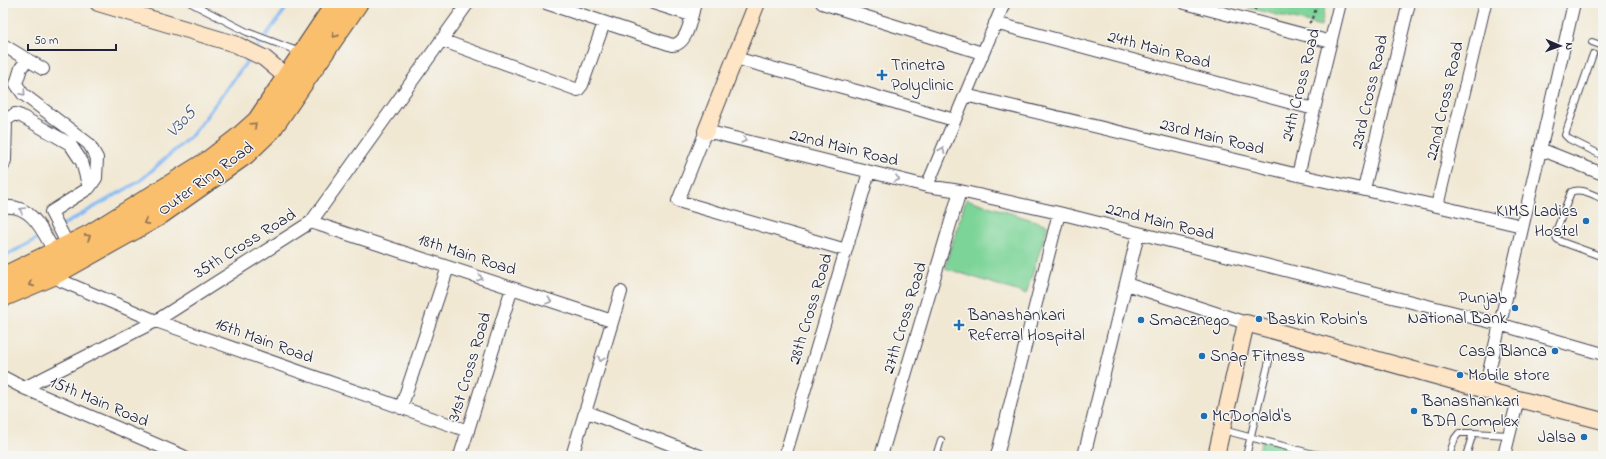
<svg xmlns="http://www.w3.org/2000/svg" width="1606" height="459" viewBox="0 0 1606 459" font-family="'Indie Flower',sans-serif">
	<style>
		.green { fill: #7dd498; stroke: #507b6a }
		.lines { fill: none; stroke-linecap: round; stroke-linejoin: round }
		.stream { stroke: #85baf4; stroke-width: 3.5 }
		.lane-casing { stroke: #414052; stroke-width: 8 }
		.street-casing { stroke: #414052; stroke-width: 14 }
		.secondary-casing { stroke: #414052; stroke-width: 18 }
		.highway-casing { stroke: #414052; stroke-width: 23 }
		.path { stroke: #414052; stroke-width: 2; stroke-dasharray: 3 3; stroke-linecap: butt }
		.lane { stroke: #fff; stroke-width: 6 }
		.street { stroke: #fff; stroke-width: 12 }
		.secondary { stroke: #fde5c5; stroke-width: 16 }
		.highway { stroke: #f9bf6d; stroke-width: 21 }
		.oneway { stroke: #8e7054 }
		.oneway2 { stroke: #9c9ca7 }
		.poi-dot { fill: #1f6fb2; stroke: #f6f6f2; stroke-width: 1.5 }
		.labels { text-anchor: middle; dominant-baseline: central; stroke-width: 3; stroke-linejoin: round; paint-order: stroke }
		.street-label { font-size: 17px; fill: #22223b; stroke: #f6f6f2 }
		.poi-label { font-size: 17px; fill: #22223b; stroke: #f6f6f2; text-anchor: start }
		.water-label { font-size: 18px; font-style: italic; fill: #45577c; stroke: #f6f6f2 }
	</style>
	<rect width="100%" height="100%" fill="#f6f6f2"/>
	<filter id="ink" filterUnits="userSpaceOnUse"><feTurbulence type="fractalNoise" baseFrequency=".025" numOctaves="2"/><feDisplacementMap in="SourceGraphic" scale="8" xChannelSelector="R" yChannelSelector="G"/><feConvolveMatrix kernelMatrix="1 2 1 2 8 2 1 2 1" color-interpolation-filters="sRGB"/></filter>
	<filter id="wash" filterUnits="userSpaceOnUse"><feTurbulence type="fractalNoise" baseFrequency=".012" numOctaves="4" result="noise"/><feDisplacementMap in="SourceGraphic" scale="16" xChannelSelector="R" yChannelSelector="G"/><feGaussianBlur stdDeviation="0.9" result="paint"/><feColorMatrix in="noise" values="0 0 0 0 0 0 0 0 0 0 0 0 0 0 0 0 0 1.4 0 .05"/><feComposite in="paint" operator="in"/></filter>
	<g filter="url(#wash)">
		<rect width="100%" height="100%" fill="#f1e8d3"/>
		<!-- green -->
		<path class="green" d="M1230,3H1326L1321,26Z
			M966,199L1048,225L1026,294L945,268Z
			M1262,440L1325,456H1258Z"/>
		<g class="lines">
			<!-- stream -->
			<path class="stream" d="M256,49L290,3
				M61,226L140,181L193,134L251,56
				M3,257L42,236"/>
		</g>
	</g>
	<g filter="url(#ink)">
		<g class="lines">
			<!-- lane casing -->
			<g class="lane-casing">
				<path id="lane" d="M191,3L247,32L300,52
					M1592,42L1603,46
					M1593,54L1565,135L1569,139L1603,156
					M1603,199C1593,195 1581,187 1571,192L1555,234L1557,239L1562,242L1603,257
					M1223,430L1321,456
					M936,456L941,440
					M1246,456L1269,361
					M1449,456L1455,438L1459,433H1473
					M1466,456L1473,433L1509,435"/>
			</g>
			<!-- street casing -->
			<g class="street-casing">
				<path id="street" d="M546,3L672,45C688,45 691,16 695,3
					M653,3L691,15
					M822,3L982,53
					M1185,3L1331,42
					M995,23L1314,109
					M441,40L578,90L582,85L604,23
					M3,45L43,69
					M735,58L864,93L954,120
					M27,59L21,68L16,84L23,94L89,144L97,158L96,178L89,188L51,212L69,247
					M965,95L1298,175L1437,206L1522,226
					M1540,149L1603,174
					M3,166L5,160L6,120L15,114L21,116L70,144L82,162L89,188
					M1298,175L1340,3
					M927,186L1004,3
					M1364,189L1409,3
					M1437,206L1485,3
					M3,207C32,203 43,232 55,253
					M311,222L612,321
					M846,250L678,201L706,131L927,186L960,191L1059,213L1499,324L1603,354
					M52,275L62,281L156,321L468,431
					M1126,284L1246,323
					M3,377L24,388L183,456
					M24,388L156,321L311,222L468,3
					M1485,389L1574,3
					M401,408L448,267
					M585,411L700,456
					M460,456L512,288
					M572,456L621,292
					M785,456L869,172
					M881,456L960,191
					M997,456L1059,213
					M1084,456L1138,234
					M1504,456L1518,399"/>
			</g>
			<!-- secondary casing -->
			<g class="secondary-casing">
				<path id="secondary" d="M98,3L235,44L264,58L288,78
					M706,131L757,3
					M1216,456L1246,323L1518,399L1603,421"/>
			</g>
			<!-- highway casing -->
			<g class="highway-casing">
				<path id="highway" d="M3,278L91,235L208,162L239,138L258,121L337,3
					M3,296L52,275L157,216L245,154L270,130L357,3"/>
			</g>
			<!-- path -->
			<path class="path" d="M1255,10L1257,3
				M1309,23L1313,19L1317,3"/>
			<!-- lane -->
			<use href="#lane" class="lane"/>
			<!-- street -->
			<use href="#street" class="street"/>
			<!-- secondary -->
			<use href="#secondary" class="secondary"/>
			<!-- highway -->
			<use href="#highway" class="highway"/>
		</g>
		<!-- one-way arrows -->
		<defs><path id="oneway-chevron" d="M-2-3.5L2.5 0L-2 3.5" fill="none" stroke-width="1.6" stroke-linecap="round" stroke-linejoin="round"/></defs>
		<g class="oneway">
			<use href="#oneway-chevron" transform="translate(335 35) rotate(125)"/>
			<use href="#oneway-chevron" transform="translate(254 125) rotate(-44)"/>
			<use href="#oneway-chevron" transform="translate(146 222) rotate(151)"/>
			<use href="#oneway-chevron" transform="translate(88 237) rotate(-29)"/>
			<use href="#oneway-chevron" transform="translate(31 284) rotate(156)"/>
		</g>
		<g class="oneway2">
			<use href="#oneway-chevron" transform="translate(23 93) rotate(48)"/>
			<use href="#oneway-chevron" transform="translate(744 140) rotate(14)"/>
			<use href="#oneway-chevron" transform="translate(942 150) rotate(-67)"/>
			<use href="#oneway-chevron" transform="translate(897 179) rotate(14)"/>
			<use href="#oneway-chevron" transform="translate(22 210) rotate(-150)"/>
			<use href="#oneway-chevron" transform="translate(480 278) rotate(18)"/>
			<use href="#oneway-chevron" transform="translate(549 301) rotate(18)"/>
			<use href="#oneway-chevron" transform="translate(601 359) rotate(106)"/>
		</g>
	</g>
	<!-- markers -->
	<g class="poi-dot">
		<path d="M880 69h4v4h4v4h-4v4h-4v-4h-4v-4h4z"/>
		<circle cx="1586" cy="221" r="4"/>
		<circle cx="1515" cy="308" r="4"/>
		<circle cx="1259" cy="319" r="4"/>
		<circle cx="1141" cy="320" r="4"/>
		<path d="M957 319h4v4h4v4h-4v4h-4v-4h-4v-4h4z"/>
		<circle cx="1555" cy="351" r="4"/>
		<circle cx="1202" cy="356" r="4"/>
		<circle cx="1460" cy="375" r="4"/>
		<circle cx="1414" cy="411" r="4"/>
		<circle cx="1204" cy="416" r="4"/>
		<circle cx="1584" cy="437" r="4"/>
	</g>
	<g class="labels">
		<!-- street labels -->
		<g class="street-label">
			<text transform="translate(1159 50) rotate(15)">24th Main Road</text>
			<text transform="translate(1301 85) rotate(-76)">24th Cross Road</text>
			<text transform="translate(1370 92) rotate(-77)">23rd Cross Road</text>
			<text transform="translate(1445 101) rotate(-77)">22nd Cross Road</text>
			<text transform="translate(1212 137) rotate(14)">23rd Main Road</text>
			<text transform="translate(844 148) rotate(14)">22nd Main Road</text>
			<text transform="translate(206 179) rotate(-36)">Outer Ring Road</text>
			<text transform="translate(1160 222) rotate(14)">22nd Main Road</text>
			<text transform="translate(245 244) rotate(-32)">35th Cross Road</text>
			<text transform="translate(467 255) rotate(18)">18th Main Road</text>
			<text transform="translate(811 309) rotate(-73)">28th Cross Road</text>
			<text transform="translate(905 318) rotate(-73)">27th Cross Road</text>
			<text transform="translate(264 341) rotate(20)">16th Main Road</text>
			<text transform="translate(470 367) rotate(-73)">31st Cross Road</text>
			<text transform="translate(99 402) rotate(23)">15th Main Road</text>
		</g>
		<!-- poi labels -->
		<g class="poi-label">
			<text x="891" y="65">Trinetra<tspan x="891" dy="20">Polyclinic</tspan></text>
			<text x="1578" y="211" text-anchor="end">KIMS Ladies<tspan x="1578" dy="20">Hostel</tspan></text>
			<text x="1507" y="298" text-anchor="end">Punjab<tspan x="1507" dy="20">National Bank</tspan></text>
			<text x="968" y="315">Banashankari<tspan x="968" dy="20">Referral Hospital</tspan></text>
			<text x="1267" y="319">Baskin Robin's</text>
			<text x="1149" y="320">Smacznego</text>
			<text x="1547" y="351" text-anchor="end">Casa Blanca</text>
			<text x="1210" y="356">Snap Fitness</text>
			<text x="1468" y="375">Mobile store</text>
			<text x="1422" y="401">Banashankari<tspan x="1422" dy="20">BDA Complex</tspan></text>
			<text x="1212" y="416">McDonald's</text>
			<text x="1576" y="437" text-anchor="end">Jalsa</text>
		</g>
		<!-- water labels -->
		<g class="water-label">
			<text transform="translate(182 123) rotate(-48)">V305</text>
		</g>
	</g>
	<!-- margin -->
	<rect width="1606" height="459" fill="none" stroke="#f6f6f2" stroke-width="16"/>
	<!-- north arrow -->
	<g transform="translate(1560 46) rotate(92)" stroke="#f6f6f2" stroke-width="3" paint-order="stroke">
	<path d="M0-3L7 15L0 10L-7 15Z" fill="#22223b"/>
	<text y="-6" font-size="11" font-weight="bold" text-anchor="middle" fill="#22223b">N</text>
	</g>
	<!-- scale -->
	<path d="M28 44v6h88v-6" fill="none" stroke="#22223b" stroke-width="2"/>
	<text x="34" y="44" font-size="12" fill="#22223b" stroke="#f6f6f2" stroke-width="3" paint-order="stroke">50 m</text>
</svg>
